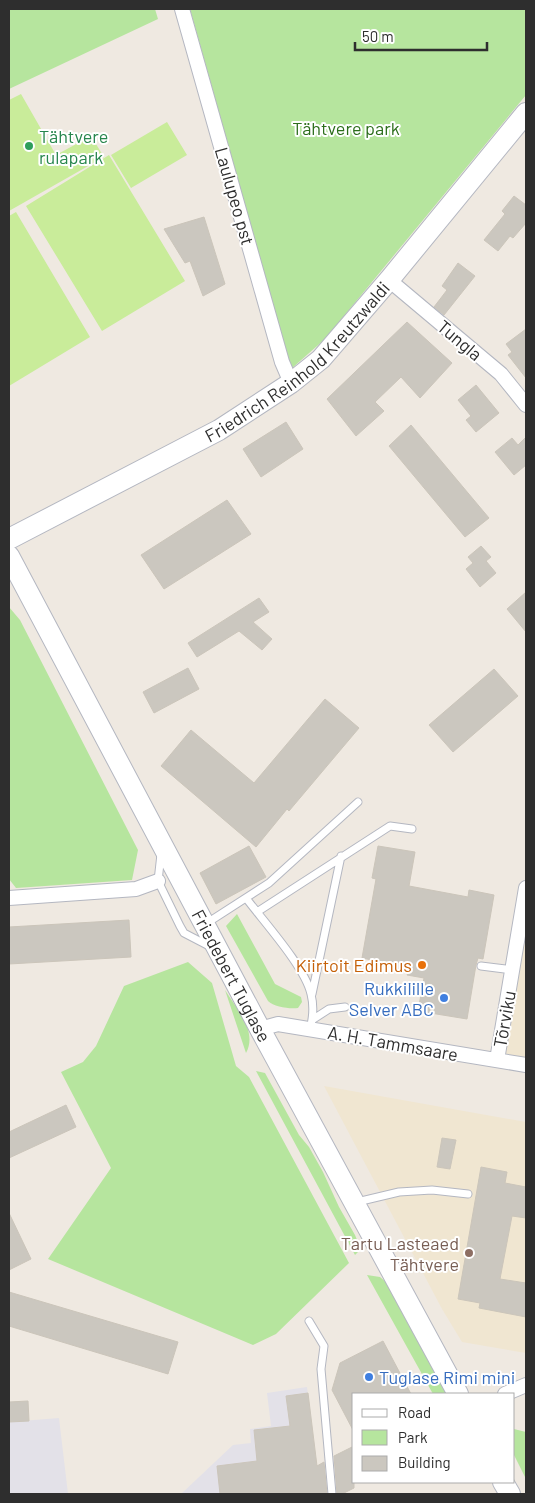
<svg xmlns="http://www.w3.org/2000/svg" width="535" height="1503" viewBox="0 0 535 1503" font-family="Barlow,sans-serif">
	<style>
		.industrial { fill: #e3e1e8 }
		.education { fill: #f0e6d1 }
		.green { fill: #b6e59e }
		.pitch { fill: #c9ec9a }
		.building { fill: #cbc7bf; stroke: #cbc5ba }
		.lines { fill: none; stroke-linecap: round; stroke-linejoin: round }
		.lane-casing { stroke: #b4b7c1; stroke-width: 9 }
		.street-casing { stroke: #b4b7c1; stroke-width: 16 }
		.secondary-casing { stroke: #b4b7c1; stroke-width: 22 }
		.lane { stroke: #fff; stroke-width: 7 }
		.street { stroke: #fff; stroke-width: 14 }
		.secondary { stroke: #fff; stroke-width: 20 }
		.leisure-dot { fill: #2e9e5b; stroke: #fff; stroke-width: 2 }
		.food-dot { fill: #e8710a; stroke: #fff; stroke-width: 2 }
		.shop-dot { fill: #3f7fe0; stroke: #fff; stroke-width: 2 }
		.education-dot { fill: #8d6e63; stroke: #fff; stroke-width: 2 }
		.labels { text-anchor: middle; dominant-baseline: central; stroke-width: 4; stroke-linejoin: round; paint-order: stroke }
		.park-label { font-size: 18px; fill: #2c6e1b; stroke: #fff }
		.leisure-label { font-size: 18px; fill: #27864d; stroke: #fff; text-anchor: start }
		.street-label { font-size: 18px; fill: #2e2e2e; stroke: #fff }
		.food-label { font-size: 18px; fill: #c56008; stroke: #fff; text-anchor: end }
		.shop-label { font-size: 18px; fill: #366cbe; stroke: #fff; text-anchor: end }
		.education-label { font-size: 18px; fill: #785e54; stroke: #fff; text-anchor: end }
	</style>
	<rect width="100%" height="100%" fill="#efe9e1"/>
	<!-- industrial -->
	<path class="industrial" d="M307,1387L320,1494H181L233,1445L251,1443L250,1429L271,1426L267,1393Z
		M59,1418L68,1494H9V1422Z"/>
	<!-- education -->
	<path class="education" d="M526,888V1065L497,1060Z
		M324,1086L526,1122V1353L462,1342L442,1309Z"/>
	<!-- green -->
	<path class="green" d="M9,9H155L158,19L9,89Z
		M190,9H526V95L325,339L291,369Z
		M9,607L20,620L138,850L132,880L16,888L9,879Z
		M237,914L275,984L301,997L302,1002L298,1008C289,1009 274,1007 268,1001L226,926Z
		M188,962L212,983L236,1066L249,1077L349,1263L276,1334L253,1345L48,1259L111,1168L61,1072L83,1062L96,1046L124,986Z
		M225,990C236,1008 258,1031 246,1053Z
		M256,1071L265,1073L299,1135L309,1147L323,1172L339,1207L355,1235L360,1247L359,1251L355,1255Z
		M367,1275L380,1277L387,1283L447,1394H433Z
		M514,1429L526,1432V1479L514,1455Z"/>
	<!-- pitch -->
	<path class="pitch" d="M21,94L56,155L91,136L104,157L9,211V100Z
		M167,122L187,155L131,188L111,155Z
		M109,155L185,281L102,331L26,206Z
		M16,212L90,337L9,386V216Z"/>
	<!-- building -->
	<path class="building" d="M514,196L526,205V223L513,238L510,236L498,251L484,240L505,214L502,211Z
		M204,217L225,284L203,296L190,261L185,263L164,229Z
		M458,263L475,276L444,315L434,307L447,290L442,286Z
		M407,322L452,363L420,398L401,377L375,402L384,411L356,436L327,399Z
		M526,329V378L508,355L512,352L506,344Z
		M476,385L499,413L476,432L466,420L471,416L458,400Z
		M286,422L303,449L261,477L243,449Z
		M411,425L489,518L465,537L389,446Z
		M526,437V465L514,475L495,452L512,438L518,445Z
		M227,500L251,534L164,589L141,555Z
		M481,546L491,557L486,561L496,573L480,587L466,569L473,563L468,557Z
		M526,592V632L507,609Z
		M259,598L269,612L253,622L272,639L262,650L239,631L197,657L188,643Z
		M188,668L199,689L154,713L143,692Z
		M494,669L518,696L453,752L429,725Z
		M325,699L359,728L289,811L287,809L256,847L161,766L191,730L254,783Z
		M249,846L266,877L216,904L200,873Z
		M378,846L415,852L409,886L468,897L469,890L494,895L483,959L478,958L476,965L467,1019L418,1011L424,978L407,975L408,973L392,970V968L376,965L377,961L362,958L376,879L372,878Z
		M129,920L131,957L9,964V927Z
		M66,1105L76,1127L9,1158V1132Z
		M442,1138L456,1140L450,1169L437,1167Z
		M481,1167L507,1172L505,1183L526,1187V1218L512,1216L500,1279L526,1283V1317L479,1308L480,1303L458,1299Z
		M9,1213L31,1259L9,1270Z
		M9,1292L178,1342L168,1374L9,1326Z
		M383,1341L411,1394H354V1432L332,1390L340,1363Z
		M308,1393L317,1466L324,1462L327,1494H220L217,1466L257,1461L254,1430L290,1426L286,1396Z
		M28,1401L29,1421L9,1422V1402Z
		M354,1446V1488L342,1494H337L334,1456Z"/>
	<g class="lines">
		<!-- lane casing -->
		<g class="lane-casing">
			<path id="lane" d="M161,854L158,881L180,926L184,933L209,946
				M246,898C264,922 305,967 311,994C314,1006 313,1018 310,1029
				M257,912L390,826L412,829
				M207,923L269,883L358,802
				M481,966L513,970
				M312,994L341,856
				M312,1020L329,1009L345,1007
				M357,1202L399,1192L432,1190L468,1194
				M309,1321L324,1346L321,1369L332,1494"/>
		</g>
		<!-- street casing -->
		<g class="street-casing">
			<path id="street" d="M182,9L282,362L291,383
				M389,280L501,374L526,405
				M9,898L136,889L158,881
				M260,1029L278,1024L526,1065
				M497,1060L526,888
				M505,1394L526,1385"/>
		</g>
		<!-- secondary casing -->
		<g class="secondary-casing">
			<g id="secondary">
				<path id="s1" d="M9,539L219,430L291,383L321,359L389,280L526,113"/>
				<path id="s2" d="M9,556L260,1029L458,1394"/>
				<path d="M503,1482L510,1494"/>
			</g>
		</g>
		<!-- lane -->
		<use href="#lane" class="lane"/>
		<!-- street -->
		<use href="#street" class="street"/>
		<!-- secondary -->
		<use href="#secondary" class="secondary"/>
	</g>
	<!-- markers -->
	<circle class="leisure-dot" cx="29" cy="146" r="5"/>
	<circle class="food-dot" cx="422" cy="965" r="5"/>
	<g class="shop-dot">
		<circle cx="444" cy="998" r="5"/>
		<circle cx="369" cy="1377" r="5"/>
	</g>
	<circle class="education-dot" cx="469" cy="1253" r="5"/>
	<g class="labels">
		<!-- park labels -->
		<g class="park-label">
			<text x="346" y="128">Tähtvere park</text>
		</g>
		<!-- leisure labels -->
		<g class="leisure-label">
			<text x="39" y="136">Tähtvere<tspan x="39" dy="21">rulapark</tspan></text>
		</g>
		<!-- street labels -->
		<g class="street-label">
			<text transform="translate(235 196) rotate(74)">Laulupeo pst</text>
			<text transform="translate(460 340) rotate(40)">Tungla</text>
			<text stroke="none"><textPath href="#s1" startOffset="341">Friedrich Reinhold Kreutzwaldi</textPath></text>
			<text stroke="none"><textPath href="#s2" startOffset="475">Friedebert Tuglase</textPath></text>
			<text transform="translate(504 1019) rotate(-80)">Tõrviku</text>
			<text transform="translate(393 1043) rotate(10)">A. H. Tammsaare</text>
		</g>
		<!-- food labels -->
		<g class="food-label">
			<text x="412" y="965">Kiirtoit Edimus</text>
		</g>
		<!-- shop labels -->
		<g class="shop-label">
			<text x="434" y="988">Rukkilille<tspan x="434" dy="21">Selver ABC</tspan></text>
			<text x="379" y="1377" text-anchor="start">Tuglase Rimi mini</text>
		</g>
		<!-- education labels -->
		<g class="education-label">
			<text x="459" y="1243">Tartu Lasteaed<tspan x="459" dy="21">Tähtvere</tspan></text>
		</g>
	</g>
	<!-- border -->
	<rect width="535" height="1503" fill="none" stroke="#2e2e2e" stroke-width="20"/>
	<!-- legend -->
	<rect x="352" y="1393" width="162" height="90" fill="#ffffff" stroke="#ababab"/>
	<rect x="362" y="1409" width="25" height="8" fill="#ffffff" stroke="#ababab"/>
	<text x="398" y="1418" font-size="15" fill="#2e2e2e">Road</text>
	<rect x="362" y="1430" width="25" height="15" fill="#b6e59e" stroke="#ababab"/>
	<text x="398" y="1443" font-size="15" fill="#2e2e2e">Park</text>
	<rect x="362" y="1456" width="25" height="15" fill="#cbc7bf" stroke="#ababab"/>
	<text x="398" y="1468" font-size="15" fill="#2e2e2e">Building</text>
	<!-- scale -->
	<path d="M355 42v8h132v-8" fill="none" stroke="#2e2e2e" stroke-width="2.5"/>
	<text x="362" y="42" font-size="15" fill="#2e2e2e" stroke="#ffffff" stroke-width="4" paint-order="stroke">50 m</text>
</svg>
